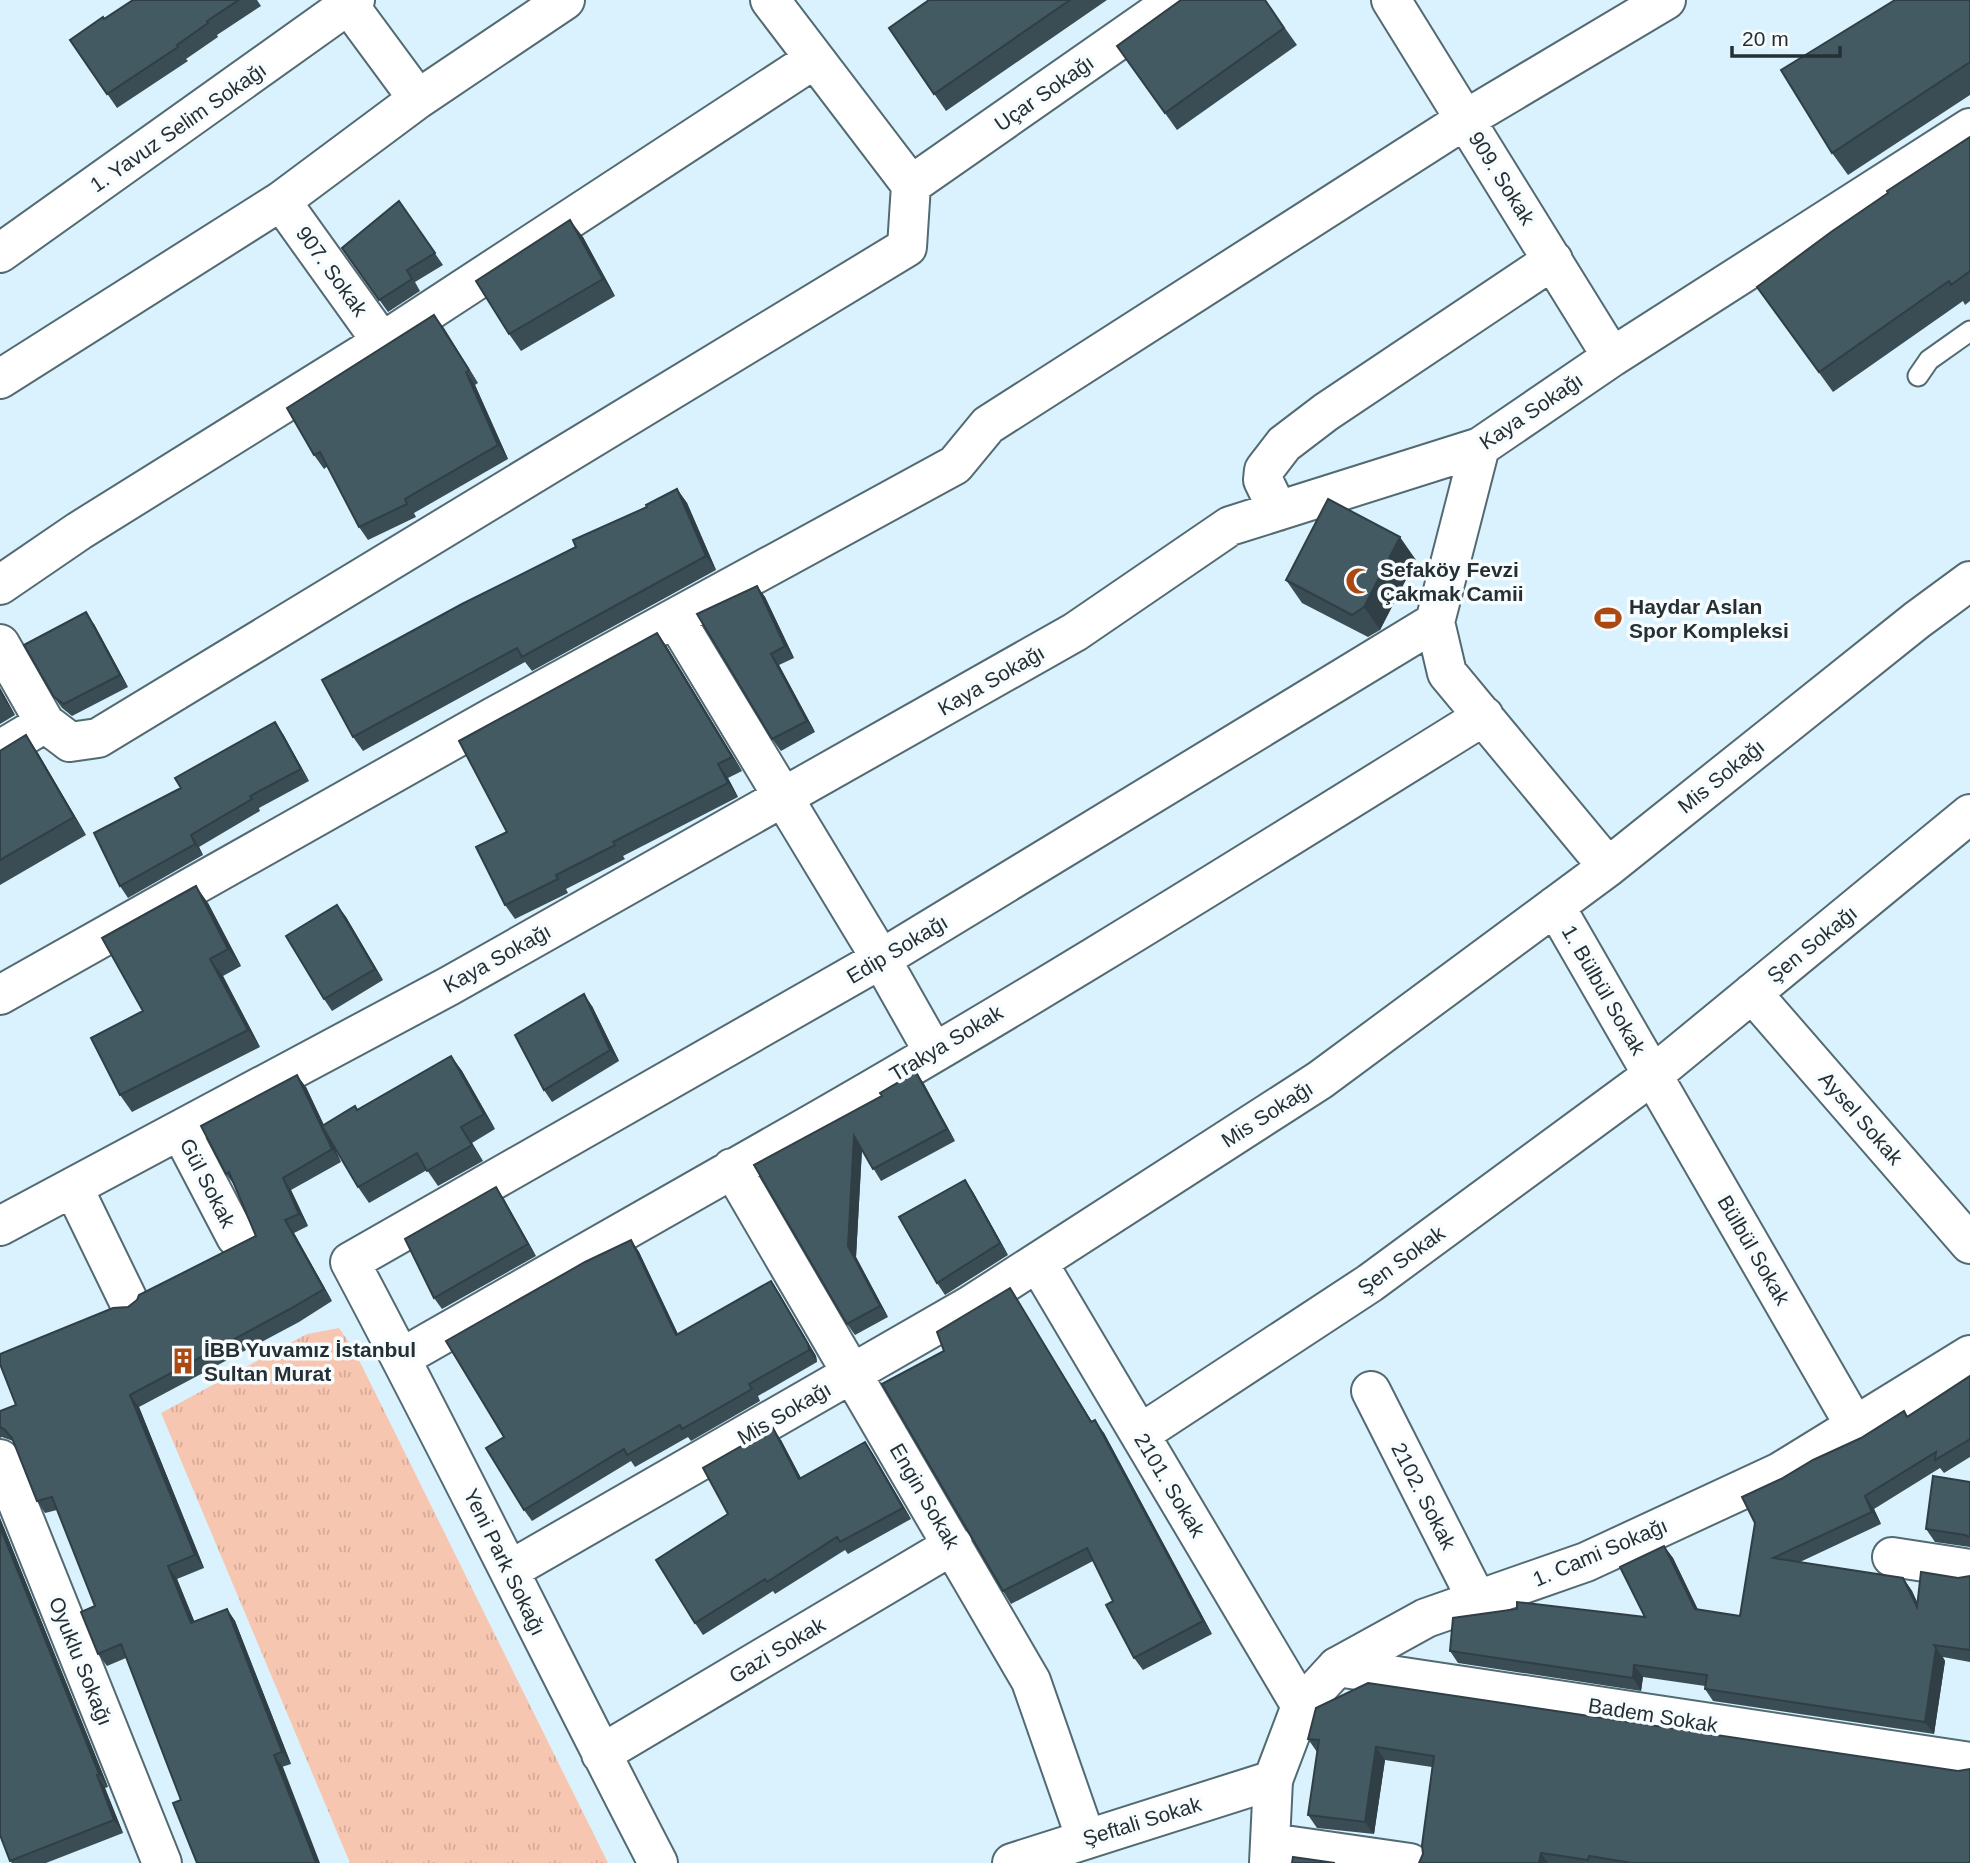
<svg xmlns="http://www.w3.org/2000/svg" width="1970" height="1863" viewBox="0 0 1970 1863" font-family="Helvetica,sans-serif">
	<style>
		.grass { fill: url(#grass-tufts) }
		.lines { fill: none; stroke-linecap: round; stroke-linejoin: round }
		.service-casing { stroke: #536a72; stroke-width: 23 }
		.minor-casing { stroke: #536a72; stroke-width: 42 }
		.tertiary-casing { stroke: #536a72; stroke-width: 42 }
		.service { stroke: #fff; stroke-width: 19 }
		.minor { stroke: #fff; stroke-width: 38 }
		.tertiary { stroke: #fff; stroke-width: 38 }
		.wall { fill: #3a4d54 }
		.shaded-wall { fill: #303f45 }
		.building { fill: #445a62; stroke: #303f45; stroke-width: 2 }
		.labels { text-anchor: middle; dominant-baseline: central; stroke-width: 7; stroke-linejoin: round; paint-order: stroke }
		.street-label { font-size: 21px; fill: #263034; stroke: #f7fcfe }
		.poi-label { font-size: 21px; font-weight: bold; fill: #263034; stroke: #f7fcfe; text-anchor: start }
	</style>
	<defs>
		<pattern id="grass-tufts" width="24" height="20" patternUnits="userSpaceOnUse" patternTransform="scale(1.75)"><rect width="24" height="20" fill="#f7c6b1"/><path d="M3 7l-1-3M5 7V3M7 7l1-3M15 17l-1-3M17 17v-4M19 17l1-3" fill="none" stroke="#d4aa99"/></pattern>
	</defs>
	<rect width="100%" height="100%" fill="#d9f2fd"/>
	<!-- grass -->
	<path class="grass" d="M339,1328L354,1350L608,1863H350L161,1413L307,1334Z"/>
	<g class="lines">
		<!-- service casing -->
		<g class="service-casing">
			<path id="service" d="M1918,376L1929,360L1970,331"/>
		</g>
		<!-- minor casing -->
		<g class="minor-casing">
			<path id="minor" d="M345,0L418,99
				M1391,0L1612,357
				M911,185L1176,0
				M281,201L382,342
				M0,253L355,0
				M0,379L281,201L418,99L565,0
				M1480,447L1435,622L1447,673L1608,867
				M1278,511L1263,480L1264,470L1284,444L1326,412L1553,260
				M0,585L79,531L382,342L813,60
				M676,620L881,959L933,1051
				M0,644L45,723L70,742L98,738L907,247L911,185L770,0
				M0,750L45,723
				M1555,906L1855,1426
				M1752,993L1970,1244
				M0,995L495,716L955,465L988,425L1466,119L1666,0
				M180,1130L236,1237
				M732,1168L1031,1681L1086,1839
				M73,1187L128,1300
				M0,1226L449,986L1075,632L1230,526L1480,447L1612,357L1970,128
				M1038,1263L1301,1706
				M401,1358C526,1287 650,1216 775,1145C1015,1009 1249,862 1484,716
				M1371,1391L1477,1600
				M1140,1434L1370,1283L1654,1074L1970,814
				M0,1459L162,1863
				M1892,1557L1970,1569
				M510,1570L971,1305L1320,1080L1608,867L1917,620L1970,581
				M1337,1667L1970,1762
				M601,1754L953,1545
				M1271,1843L1410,1863
				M658,1863C554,1663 456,1461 350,1262L881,959L1435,622
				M1269,1863L1273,1780"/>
		</g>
		<!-- tertiary casing -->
		<g class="tertiary-casing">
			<path id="tertiary" d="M1012,1863L1273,1780L1301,1706L1337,1667L1426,1618L1586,1562L1780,1472L1970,1355"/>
		</g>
		<!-- service -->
		<use href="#service" class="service"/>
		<!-- minor -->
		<use href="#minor" class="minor"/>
		<!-- tertiary -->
		<use href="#tertiary" class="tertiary"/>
	</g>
	<!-- wall -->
	<path class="wall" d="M133,0H257L261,6L217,35L218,37L186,59L188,61L117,108L70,40Z
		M929,0H1107L946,111L889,28Z
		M1265,0L1297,45L1177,130L1117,46Z
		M1970,0V95L1848,175L1832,153Z
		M1970,137V301L1965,305L1963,301L1833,392L1757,287Z
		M399,201L443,265L415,282L420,291L388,312L342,248Z
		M583,237L615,296L521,351L509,334Z
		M434,315L478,383L475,385L508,459L414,513L416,517L368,540L359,527L328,466L324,469L314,455Z
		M677,489L687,503L716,570L532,671L525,662L363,751L353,737L576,547L647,507Z
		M1416,560L1380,630L1368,637L1302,603L1286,580Z
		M757,586L765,597L794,658L779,665L815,732L781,751L772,739Z
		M94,624L128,687L72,716L62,708L54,697Z
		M657,633L667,647L742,771L728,778L738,797L623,856L625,859L566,889L568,893L515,919L505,905L507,832Z
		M0,688L15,715L0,724Z
		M283,734L309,781L259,808L260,811L199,847L203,855L128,898L120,886Z
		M0,751L38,753L86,835L0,885Z
		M208,903L241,966L223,976L260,1047L132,1112L120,1095L143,1011Z
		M337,905L346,917L383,980L332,1011L324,999Z
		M592,1006L619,1061L552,1102L544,1090Z
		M451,1056L462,1071L495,1129L472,1143L483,1161L438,1186L427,1170L369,1203L358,1187L332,1143L341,1162L291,1190L308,1226L294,1233L332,1301L299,1322L139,1407L204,1568L177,1579L194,1621L227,1609L235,1621L291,1764L181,1800L126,1658L107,1666L98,1654L95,1606L57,1510L45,1513L37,1501L13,1441L2,1437L0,1438V1411L16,1405L128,1307L256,1236L235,1186L226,1174L306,1087L324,1125L357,1110Z
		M916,1072L924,1084L955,1141L881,1181L862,1150L856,1257L888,1317L855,1335L847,1324L754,1165L882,1096Z
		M965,1180L973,1192L1008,1255L945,1295L937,1283Z
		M504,1199L536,1256L442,1309L434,1298Z
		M631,1240L639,1252L678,1334L771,1281L779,1293L816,1356L817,1362L758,1396L760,1401L691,1441L688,1437L635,1467L631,1461L532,1521L524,1510L504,1437Z
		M1010,1288L1092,1422L1104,1433L1212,1634L1143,1670L1134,1658L1113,1601L1093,1561L1011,1604L1003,1591L944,1351Z
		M1970,1376V1457L1944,1473L1940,1468L1874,1509L1881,1524L1800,1562L1903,1578L1912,1591L1917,1602L1958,1578L1970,1576V1662L1943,1657L1945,1661L1934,1734L1713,1701L1705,1689V1686L1643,1677L1641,1691L1458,1663L1450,1651L1645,1617L1664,1546L1673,1558L1698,1610L1740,1616L1781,1479L1907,1417Z
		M781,1440L801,1478L865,1442L873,1454L911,1519L848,1554L845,1550L775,1594L773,1591L703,1635L695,1623L728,1514Z
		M1970,1482V1547L1935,1542L1926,1529Z
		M0,1518L108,1787L105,1788L123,1833L46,1863H12L10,1861Z
		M1308,1739L1958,1771L1969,1770L1970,1863H1419L1423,1854L1432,1767L1385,1760L1374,1834L1317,1828L1308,1815L1317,1752Z"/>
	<!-- shaded-wall -->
	<path class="shaded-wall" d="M570,220L583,237L615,296L603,279Z
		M434,315L444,328L478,383L469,370Z
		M466,372L475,385L508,459L498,445Z
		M677,489L687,503L716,570L706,556Z
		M1400,537L1416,560L1380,630L1364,607Z
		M757,586L765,597L794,658L785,646Z
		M86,612L94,624L128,687L120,675Z
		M657,633L667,647L742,771L732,757Z
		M771,654L779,665L815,732L807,721Z
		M0,688L15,715L3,698L0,692Z
		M275,722L283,734L309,781L301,769Z
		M26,735L38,753L86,835L74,817Z
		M718,764L728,778L738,797L728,783Z
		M191,835L199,847L203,855L195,844Z
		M196,886L208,903L241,966L228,949Z
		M337,905L346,917L383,980L375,969Z
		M210,959L223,976L260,1047L248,1030Z
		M584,994L592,1006L619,1061L610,1050Z
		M451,1056L462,1071L495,1129L484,1114Z
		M916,1072L924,1084L955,1141L947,1129Z
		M297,1075L306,1087L341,1162L332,1149Z
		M461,1127L472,1143L483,1161L472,1145Z
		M854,1136L862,1148L856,1257L888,1317L880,1306L848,1246Z
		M283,1178L291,1190L308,1226L299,1214Z
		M965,1180L973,1192L1008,1255L1000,1243Z
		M496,1187L504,1199L536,1256L528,1244Z
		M285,1220L294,1233L332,1301L324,1289Z
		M631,1240L639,1252L684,1347L676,1335Z
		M771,1281L779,1293L816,1356L817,1362L809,1350Z
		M1010,1288L1018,1301L1100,1435L1091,1422Z
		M130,1395L139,1407L204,1568L195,1555Z
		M1095,1420L1104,1433L1212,1634L1203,1621Z
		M773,1428L781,1440L807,1490L799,1479Z
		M865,1442L873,1454L911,1519L903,1508Z
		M1865,1496L1874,1509L1881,1524L1872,1512Z
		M0,1518L108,1787L99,1774L0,1527Z
		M1664,1546L1673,1558L1704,1622L1695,1609Z
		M168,1566L177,1579L200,1635L191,1623Z
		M1903,1578L1912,1591L1925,1619L1917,1607Z
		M227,1609L235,1621L291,1764L282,1752Z
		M1934,1645L1945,1661L1934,1734L1925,1722Z
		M1634,1665L1643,1677L1641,1691L1633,1678Z
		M1376,1747L1385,1760L1374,1834L1365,1822Z
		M274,1755L283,1767L320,1863H316Z
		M97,1775L105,1788L123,1833L114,1820Z
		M1541,1853L1548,1863H1539Z"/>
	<!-- building -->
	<path class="building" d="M133,0H239L207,21L208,23L177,45L178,47L107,94L70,40L103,17L104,19Z
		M929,0H1070L934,94L889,28Z
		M1181,0H1265L1284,28L1165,113L1117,46Z
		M1895,0H1970V62L1832,153L1781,70Z
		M1970,137V271L1951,285L1949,281L1819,372L1757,287L1831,232L1888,193L1887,191Z
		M399,201L435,253L407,270L412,279L379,300L342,248Z
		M570,220L603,279L509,334L476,281Z
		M434,315L469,370L466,372L498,445L405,499L407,504L359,527L320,452L314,455L287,408Z
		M677,489L706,556L522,657L517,648L353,737L322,680L462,604L576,547L573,540L647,507L646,505Z
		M1328,499L1400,537L1364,607L1352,615L1286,580Z
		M757,586L785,646L771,654L807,721L772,739L697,614Z
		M86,612L120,675L64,704L54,697L24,645Z
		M657,633L732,757L718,764L728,783L613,842L615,845L556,875L558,879L505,905L476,847L507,832L459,741Z
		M275,722L301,769L250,796L252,799L191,835L195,844L120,886L94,833L181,788L175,778Z
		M26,735L74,817L0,860V751Z
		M196,886L228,949L210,959L248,1030L120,1095L91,1038L143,1011L102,938Z
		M337,905L375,969L324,999L286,936Z
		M584,994L610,1050L544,1090L515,1035Z
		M451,1056L484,1114L461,1127L472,1145L427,1171L417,1153L358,1187L322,1126L355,1106L357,1110Z
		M916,1072L947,1129L873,1169L854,1136L848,1246L880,1306L847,1324L754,1165L882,1096L880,1093Z
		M297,1075L332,1149L283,1178L299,1214L285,1220L324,1289L290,1309L130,1395L195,1555L168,1566L191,1623L227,1609L282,1752L274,1755L316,1863H197L173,1803L181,1800L121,1644L98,1654L81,1612L95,1606L52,1497L37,1501L12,1438L4,1429L0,1427V1411L16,1405L0,1364V1354L113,1308L128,1307L137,1300L139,1295L256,1236L229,1172L226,1174L201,1126Z
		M965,1180L1000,1243L937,1283L899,1217Z
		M496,1187L528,1244L434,1298L405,1239Z
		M631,1240L676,1335L771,1281L808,1344L809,1350L749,1384L752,1389L682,1429L680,1425L627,1455L624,1449L524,1510L486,1448L504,1437L446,1341L585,1262Z
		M1010,1288L1091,1422L1095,1420L1203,1621L1134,1658L1106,1605L1113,1601L1087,1548L1003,1591L882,1384L944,1351L937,1332Z
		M1970,1376V1439L1935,1460L1936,1452L1865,1496L1872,1512L1773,1558L1903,1578L1917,1607L1921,1572L1958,1578L1970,1576V1650L1934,1645L1936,1648L1925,1722L1705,1689L1707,1675L1634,1665L1633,1678L1450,1651L1453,1618L1517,1609V1602L1645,1617L1620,1567L1664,1546L1695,1609L1740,1616L1755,1523L1742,1497L1781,1479L1813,1460L1861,1438L1904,1411L1907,1417Z
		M773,1428L799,1479L865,1442L903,1508L840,1542L837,1537L767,1582L765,1579L695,1623L656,1560L728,1514L703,1468Z
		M1933,1476L1970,1482V1537L1965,1535L1926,1529Z
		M0,1527L99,1774L97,1775L114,1820L10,1861L0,1835Z
		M1368,1683L1958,1771L1970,1769V1863H1632L1589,1856L1588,1860L1541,1853L1539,1863H1419L1423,1854L1422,1845L1434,1756L1376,1747L1365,1822L1308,1815L1319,1740L1308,1739L1316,1708Z
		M1293,1857L1335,1863H1292Z"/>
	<!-- icons -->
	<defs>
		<g id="mosque-bare" transform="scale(2.1)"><path d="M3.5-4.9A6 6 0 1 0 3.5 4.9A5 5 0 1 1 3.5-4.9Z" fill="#ac4912" stroke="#f7fcfe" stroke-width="2.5" paint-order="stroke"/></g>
		<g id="stadium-bare" transform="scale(2.1)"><path d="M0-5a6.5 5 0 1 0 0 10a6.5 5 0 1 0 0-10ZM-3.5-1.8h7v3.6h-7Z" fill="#ac4912" stroke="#f7fcfe" stroke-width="2.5" paint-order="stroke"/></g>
		<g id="building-bare" transform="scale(2.1)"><path d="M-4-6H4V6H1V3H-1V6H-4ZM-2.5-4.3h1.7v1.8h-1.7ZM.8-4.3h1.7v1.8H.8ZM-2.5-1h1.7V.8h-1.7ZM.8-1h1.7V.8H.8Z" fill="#ac4912" stroke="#f7fcfe" stroke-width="2.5" paint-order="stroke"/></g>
	</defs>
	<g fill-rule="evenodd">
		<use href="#mosque-bare" x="1359" y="581"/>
		<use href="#stadium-bare" x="1608" y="618"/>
		<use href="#building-bare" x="183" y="1361"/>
	</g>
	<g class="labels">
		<!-- street labels -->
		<g class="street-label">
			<text transform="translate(1044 93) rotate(-35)">Uçar Sokağı</text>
			<text transform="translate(178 127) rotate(-35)">1. Yavuz Selim Sokağı</text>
			<text transform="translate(1502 178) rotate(58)">909. Sokak</text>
			<text transform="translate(332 271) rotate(54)">907. Sokak</text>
			<text transform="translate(1531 411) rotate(-34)">Kaya Sokağı</text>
			<text transform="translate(991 680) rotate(-30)">Kaya Sokağı</text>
			<text transform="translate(1721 776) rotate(-39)">Mis Sokağı</text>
			<text transform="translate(1812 944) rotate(-39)">Şen Sokağı</text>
			<text transform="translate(897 949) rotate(-31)">Edip Sokağı</text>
			<text transform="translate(497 958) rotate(-29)">Kaya Sokağı</text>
			<text transform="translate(1604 990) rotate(60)">1. Bülbül Sokak</text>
			<text transform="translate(946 1043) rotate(-31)">Trakya Sokak</text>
			<text transform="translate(1267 1114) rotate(-33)">Mis Sokağı</text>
			<text transform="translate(1861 1118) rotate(49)">Aysel Sokak</text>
			<text transform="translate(208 1183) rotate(63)">Gül Sokak</text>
			<text transform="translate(1754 1250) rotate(60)">Bülbül Sokak</text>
			<text transform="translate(1401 1260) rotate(-36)">Şen Sokak</text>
			<text transform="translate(784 1413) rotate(-30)">Mis Sokağı</text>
			<text transform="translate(1170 1485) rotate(59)">2101. Sokak</text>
			<text transform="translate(925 1496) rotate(60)">Engin Sokak</text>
			<text transform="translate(1424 1496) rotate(63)">2102. Sokak</text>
			<text transform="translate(1600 1552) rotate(-23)">1. Cami Sokağı</text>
			<text transform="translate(505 1562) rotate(64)">Yeni Park Sokağı</text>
			<text transform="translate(777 1650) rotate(-31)">Gazi Sokak</text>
			<text transform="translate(81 1661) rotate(68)">Oyuklu Sokağı</text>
			<text transform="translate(1653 1715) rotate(9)">Badem Sokak</text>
			<text transform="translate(1142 1821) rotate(-17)">Şeftali Sokak</text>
		</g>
		<!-- poi labels -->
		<g class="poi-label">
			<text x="1380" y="569">Sefaköy Fevzi<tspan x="1380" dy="24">Çakmak Camii</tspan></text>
			<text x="1629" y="606">Haydar Aslan<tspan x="1629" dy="24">Spor Kompleksi</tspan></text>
			<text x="204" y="1349">İBB Yuvamız İstanbul<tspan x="204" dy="24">Sultan Murat</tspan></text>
		</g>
	</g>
	<!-- scale -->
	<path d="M1732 46v10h108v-10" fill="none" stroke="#263034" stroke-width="3.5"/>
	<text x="1742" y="46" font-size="21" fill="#263034" stroke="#f7fcfe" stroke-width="5" paint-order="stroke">20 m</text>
</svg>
